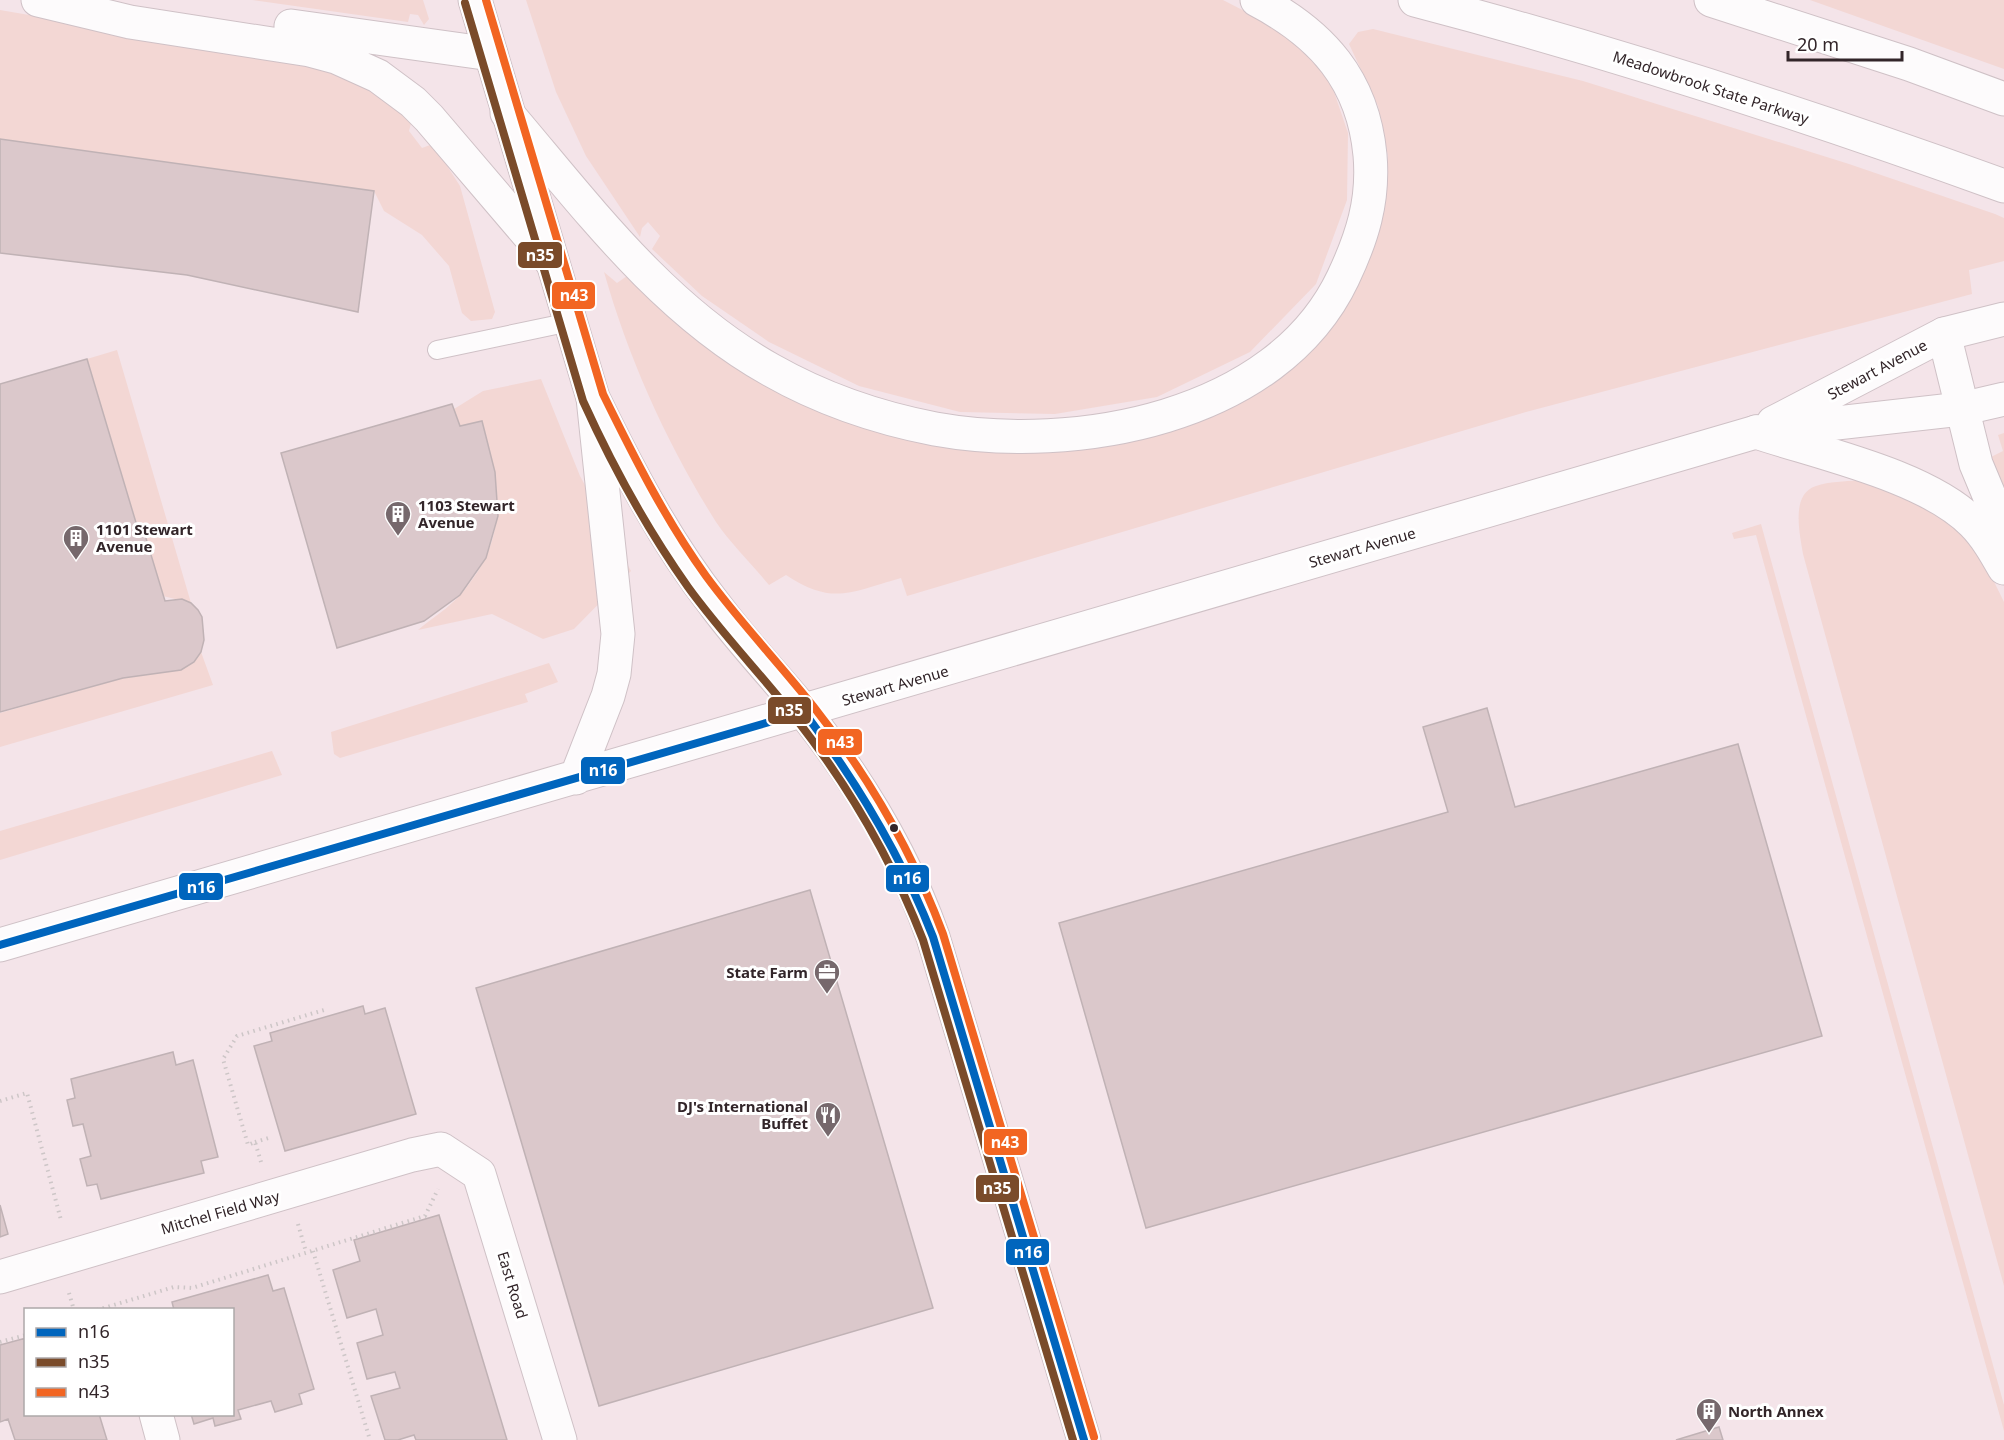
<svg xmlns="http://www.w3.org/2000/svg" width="2004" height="1440" viewBox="0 0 2004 1440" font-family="'Noto Sans',sans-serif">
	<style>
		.green { fill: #f3d7d4 }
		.building { fill: #dbc8cb; stroke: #c0b2b5; stroke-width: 1.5 }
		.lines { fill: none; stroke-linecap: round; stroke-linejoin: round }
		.service-casing { stroke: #cfc1c6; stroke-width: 20 }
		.minor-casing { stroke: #cfc1c6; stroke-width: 35 }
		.tertiary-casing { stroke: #cfc1c6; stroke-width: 35 }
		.secondary-casing { stroke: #cfc1c6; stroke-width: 35 }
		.motorway-casing { stroke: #cfc1c6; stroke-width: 35 }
		.path { stroke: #cdc6c7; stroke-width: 4; stroke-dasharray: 1.5 4.5; stroke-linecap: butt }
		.service { stroke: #fdfbfc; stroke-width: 18 }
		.minor { stroke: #fdfbfc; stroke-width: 33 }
		.tertiary { stroke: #fdfbfc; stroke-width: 33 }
		.secondary { stroke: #fdfbfc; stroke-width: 33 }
		.motorway { stroke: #fdfbfc; stroke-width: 33 }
		.bus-1-casing { stroke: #fff; stroke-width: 12 }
		.bus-2-casing { stroke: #fff; stroke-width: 12 }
		.bus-3-casing { stroke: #fff; stroke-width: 12 }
		.bus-1 { stroke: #0065bd; stroke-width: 8 }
		.bus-2 { stroke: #7a4b2a; stroke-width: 8 }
		.bus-3 { stroke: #f26522; stroke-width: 8 }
		.bus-dot { fill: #322529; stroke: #fff; stroke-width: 2 }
		.labels { text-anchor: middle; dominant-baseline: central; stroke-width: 6; stroke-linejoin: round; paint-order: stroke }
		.street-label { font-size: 15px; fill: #322529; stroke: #fff }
		.poi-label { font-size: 15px; font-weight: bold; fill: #322529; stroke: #fff; text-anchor: start }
		.line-badge { stroke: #fff; stroke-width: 2 }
		.badge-label { font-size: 16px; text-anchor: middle; font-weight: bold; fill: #fff }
	</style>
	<rect width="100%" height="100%" fill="#f4e4e9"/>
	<!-- green -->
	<path class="green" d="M252,0H423L429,19L424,25L418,15L410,14L408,22Z
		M526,0H1223L1293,36L1331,83L1348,133L1347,200L1316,284L1250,352L1157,397L1055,414L960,412L859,386L769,342L702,296L652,249L660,236L648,222L642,228L640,237L586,156L556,92Z
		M1810,0H2004V69Z
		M0,10L344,69L413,116L409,131L422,148L433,144L460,186L495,312L492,319L471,321L462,313L449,266L422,235L384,211L374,191L0,139Z
		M1373,29L1583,81L1849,164L1995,214L2004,218V261L1969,270L1972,294L1526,412L907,596L901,578C851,592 833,606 786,575L769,585C752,564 731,544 716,522C667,444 629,360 604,272L617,283L627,276L747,375L848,421L1024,450L1282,374L1383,213L1388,156L1378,106L1349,44L1358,32Z
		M117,350L191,603L163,596L142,525L137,526L87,359Z
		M541,379L580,476L631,571L574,629L543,639L492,614L418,630C432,618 449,608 461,594C511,536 500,489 482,421L460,426L454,409L483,391Z
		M2004,433V497L1987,459L2003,451L1998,435Z
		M1858,480C1873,483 1890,484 1904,490C1962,512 1979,550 2004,602V1286L1803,554C1800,534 1790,494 1816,486C1829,481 1845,482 1858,480Z
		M1761,524L2004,1405V1431L1756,535L1734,539L1732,533Z
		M201,652L213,685L0,747V713L123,678L181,670L194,662Z
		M549,663L558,682L525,694L528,702L340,758L334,754L331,732Z
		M272,751L282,775L0,860V831Z"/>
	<!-- building -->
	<path class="building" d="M0,139L374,191L358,312L187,275L0,253Z
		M87,359L137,526L142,525L165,601L182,599L191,603L198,610L202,617L204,640L201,652L194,662L181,670L123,678L0,712V384Z
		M452,404L460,426L482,421L495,472L498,516L486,558L460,595L424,621L337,648L281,453Z
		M1487,708L1515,807L1738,744L1822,1036L1146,1228L1059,923L1448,812L1423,727Z
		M810,890L933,1308L599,1406L476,988Z
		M363,1006L365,1014L385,1008L416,1114L285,1151L254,1046L272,1041L270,1033Z
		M173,1052L176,1065L193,1060L218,1157L201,1161L204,1173L101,1199L97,1184L87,1186L80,1159L91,1156L83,1124L73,1126L67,1100L75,1098L71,1079Z
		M0,1205L8,1234L0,1237Z
		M439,1215L507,1440H416L414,1435L398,1440H385L371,1396L400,1388L395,1372L367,1379L357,1343L383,1335L376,1309L347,1318L333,1270L360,1261L354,1240Z
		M268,1275L273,1291L284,1288L314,1389L299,1394L302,1404L275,1412L271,1401L238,1410L241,1419L215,1426L213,1418L194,1424L191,1414H232V1310H174L172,1302Z
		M26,1338V1414H99L107,1440H15L8,1419L0,1422V1345Z
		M1719,1427L1723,1440H1676Z"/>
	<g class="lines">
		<!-- service casing -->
		<g class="service-casing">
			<path id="service" d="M437,350L570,322"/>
		</g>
		<!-- minor casing -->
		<g class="minor-casing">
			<path id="minor" d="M0,1277L412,1155L441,1149L479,1174L560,1440
				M156,1414L163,1440"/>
		</g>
		<!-- tertiary casing -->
		<g class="tertiary-casing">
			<path id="tertiary" d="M475,0L593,398C628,470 665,541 715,605C743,643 776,677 805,713C859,781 904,855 933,937L1084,1440"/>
		</g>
		<!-- secondary casing -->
		<g class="secondary-casing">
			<path id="secondary" d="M1773,423L1944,334L2004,319
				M576,778L608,696L614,674L618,634L593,398
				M0,945L1756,432L1961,409L2004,399"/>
		</g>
		<!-- motorway casing -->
		<g class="motorway-casing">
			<path id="motorway" d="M38,0L130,22L310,50L336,57L378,76L413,102L429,118L551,261
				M1415,0C1614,52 1810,116 2004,186
				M1711,0L1909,64L2004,99
				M291,26L491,54
				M507,113C587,207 662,309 771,370C822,399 878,418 935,429C1074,454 1276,419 1343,278C1362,238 1374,201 1370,155C1363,80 1322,34 1257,0
				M1944,334L1976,464L2004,531
				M1756,432C1819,453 1927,476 1973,523C1986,536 1995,552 2004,568"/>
		</g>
		<!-- path -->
		<path class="path" d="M0,1101L27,1093L61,1220
			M255,1142L272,1137
			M261,1162L255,1142L248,1145L223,1059L237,1036L324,1010
			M298,1224L306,1252
			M313,1251L370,1440
			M69,1293L74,1310
			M97,1310L174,1287L192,1288L425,1216L438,1189
			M0,1342L26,1335"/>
		<!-- service -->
		<use href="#service" class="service"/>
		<!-- minor -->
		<use href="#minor" class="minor"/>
		<!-- tertiary -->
		<use href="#tertiary" class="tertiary"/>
		<!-- secondary -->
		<use href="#secondary" class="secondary"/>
		<!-- motorway -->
		<use href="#motorway" class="motorway"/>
		<!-- bus-1 casing -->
		<g class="bus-1-casing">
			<path id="bus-1" d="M804,712C857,782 901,855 933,937L1084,1440
				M0,945L804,712"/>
		</g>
		<!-- bus-2 casing -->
		<g class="bus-2-casing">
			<path id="bus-2" d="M465,3L583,401C612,465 647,529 688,587C722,634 762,675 797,720C850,788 892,860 923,940L1073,1440"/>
		</g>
		<!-- bus-3 casing -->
		<g class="bus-3-casing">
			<path id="bus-3" d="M486,0L603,394C634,457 665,519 706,576C739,621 778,662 813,706C868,775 912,851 943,934L1094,1437"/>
		</g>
		<!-- bus-1 -->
		<use href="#bus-1" class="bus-1"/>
		<!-- bus-2 -->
		<use href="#bus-2" class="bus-2"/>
		<!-- bus-3 -->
		<use href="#bus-3" class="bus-3"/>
	</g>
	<!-- icons -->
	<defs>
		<g id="building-pin" transform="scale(1.35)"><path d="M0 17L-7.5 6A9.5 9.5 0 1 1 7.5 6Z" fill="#76686c" stroke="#fff"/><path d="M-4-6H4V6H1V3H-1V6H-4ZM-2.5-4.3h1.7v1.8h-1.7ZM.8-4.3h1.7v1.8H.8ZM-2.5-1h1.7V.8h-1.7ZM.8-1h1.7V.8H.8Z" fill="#fff"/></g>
		<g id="office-pin" transform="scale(1.35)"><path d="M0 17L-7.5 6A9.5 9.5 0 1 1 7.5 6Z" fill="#76686c" stroke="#fff"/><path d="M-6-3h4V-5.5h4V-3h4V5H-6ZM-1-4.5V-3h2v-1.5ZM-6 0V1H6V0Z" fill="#fff"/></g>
		<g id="restaurant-pin" transform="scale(1.35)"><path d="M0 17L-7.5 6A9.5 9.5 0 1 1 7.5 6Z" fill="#76686c" stroke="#fff"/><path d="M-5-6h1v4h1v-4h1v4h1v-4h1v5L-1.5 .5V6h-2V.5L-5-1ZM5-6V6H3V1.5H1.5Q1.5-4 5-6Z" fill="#fff"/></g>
	</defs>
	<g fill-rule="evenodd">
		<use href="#building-pin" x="398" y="514"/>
		<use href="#building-pin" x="76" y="538"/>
		<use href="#office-pin" x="827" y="972"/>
		<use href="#restaurant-pin" x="828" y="1115"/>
		<use href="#building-pin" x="1709" y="1411"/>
	</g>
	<!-- markers -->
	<circle class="bus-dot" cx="894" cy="828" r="5"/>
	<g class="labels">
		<!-- street labels -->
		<g class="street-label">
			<text transform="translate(1711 87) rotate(18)">Meadowbrook State Parkway</text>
			<text transform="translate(1877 369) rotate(-28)">Stewart Avenue</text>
			<text transform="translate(1362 547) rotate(-16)">Stewart Avenue</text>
			<text transform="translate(895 685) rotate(-16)">Stewart Avenue</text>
			<text transform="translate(220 1212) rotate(-16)">Mitchel Field Way</text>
			<text transform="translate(513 1285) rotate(73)">East Road</text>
		</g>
		<!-- poi labels -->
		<g class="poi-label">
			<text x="418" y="505">1103 Stewart<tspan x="418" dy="17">Avenue</tspan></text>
			<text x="96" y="529">1101 Stewart<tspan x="96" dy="17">Avenue</tspan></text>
			<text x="808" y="972" text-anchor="end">State Farm</text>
			<text x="808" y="1106" text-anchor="end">DJ's International<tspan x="808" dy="17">Buffet</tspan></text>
			<text x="1728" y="1411">North Annex</text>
		</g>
	</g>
	<g class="line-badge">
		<rect x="517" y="241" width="46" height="28" rx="6" fill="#7a4b2a"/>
		<rect x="551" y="281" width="45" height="29" rx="6" fill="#f26522"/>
		<rect x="767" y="696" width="45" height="29" rx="6" fill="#7a4b2a"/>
		<rect x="817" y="728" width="46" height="28" rx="6" fill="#f26522"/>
		<rect x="580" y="756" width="46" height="29" rx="6" fill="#0065bd"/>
		<rect x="885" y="864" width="45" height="29" rx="6" fill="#0065bd"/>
		<rect x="178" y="872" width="46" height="29" rx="6" fill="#0065bd"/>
		<rect x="983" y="1128" width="45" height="28" rx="6" fill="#f26522"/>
		<rect x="975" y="1174" width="45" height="29" rx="6" fill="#7a4b2a"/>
		<rect x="1005" y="1238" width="45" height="28" rx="6" fill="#0065bd"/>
	</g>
	<g class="badge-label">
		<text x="540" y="261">n35</text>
		<text x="574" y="301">n43</text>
		<text x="789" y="716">n35</text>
		<text x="840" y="748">n43</text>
		<text x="603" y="776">n16</text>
		<text x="907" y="884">n16</text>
		<text x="201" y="893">n16</text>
		<text x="1005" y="1148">n43</text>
		<text x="997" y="1194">n35</text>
		<text x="1028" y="1258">n16</text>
	</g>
	<!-- legend -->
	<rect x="24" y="1308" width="210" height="108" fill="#ffffff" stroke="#ada8a9" stroke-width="1.5"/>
	<rect x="36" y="1328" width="30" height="9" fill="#0065bd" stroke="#ada8a9" stroke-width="1.5"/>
	<text x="78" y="1338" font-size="18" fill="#322529">n16</text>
	<rect x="36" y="1358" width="30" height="9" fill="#7a4b2a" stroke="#ada8a9" stroke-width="1.5"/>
	<text x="78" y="1368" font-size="18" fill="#322529">n35</text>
	<rect x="36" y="1388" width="30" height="9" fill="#f26522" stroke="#ada8a9" stroke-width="1.5"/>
	<text x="78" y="1398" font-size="18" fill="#322529">n43</text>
	<!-- scale -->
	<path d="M1788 51v9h114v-9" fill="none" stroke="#322529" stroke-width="3"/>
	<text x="1797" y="51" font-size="18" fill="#322529" stroke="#ffffff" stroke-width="4.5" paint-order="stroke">20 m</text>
</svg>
